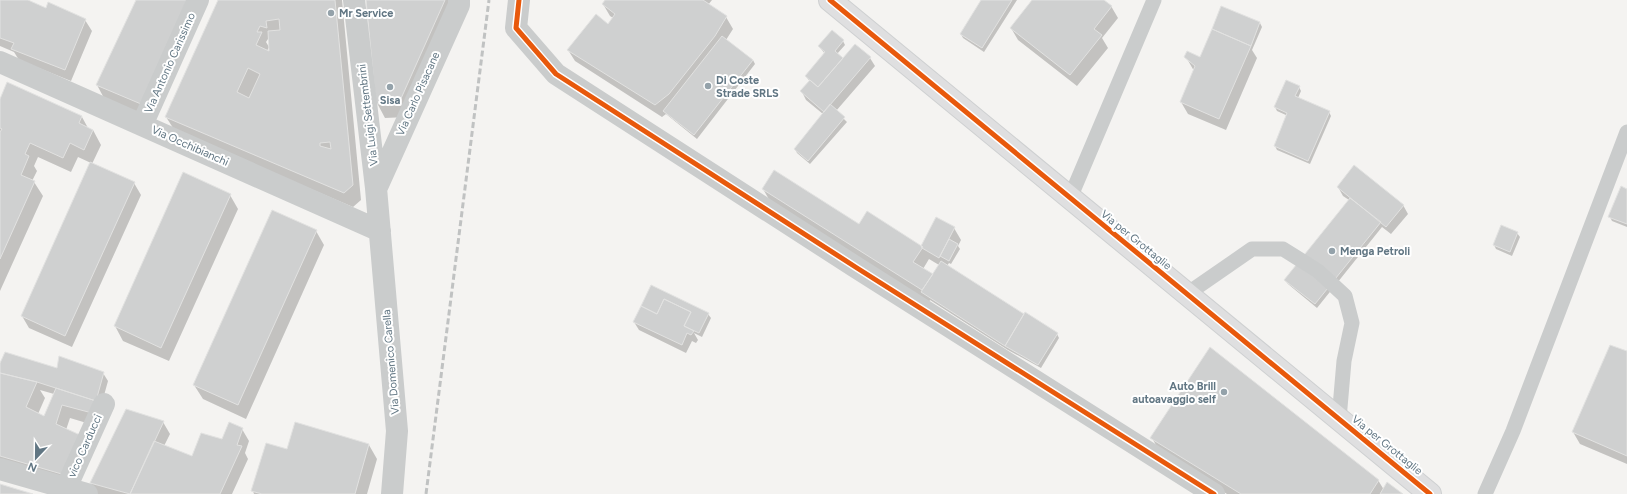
<svg xmlns="http://www.w3.org/2000/svg" width="1627" height="494" viewBox="0 0 1627 494" font-family="Figtree,sans-serif">
	<style>
		.shadow { fill: #0003; fill-rule: evenodd }
		.building { fill: #cfd0d0; stroke: #e2e2e1; fill-rule: evenodd }
		.lines { fill: none; stroke-linecap: round; stroke-linejoin: round }
		.secondary-casing { stroke: #ced0d1; stroke-width: 24 }
		.lane { stroke: #cacccc; stroke-width: 15 }
		.street { stroke: #cacccc; stroke-width: 22 }
		.secondary { stroke: #dfdfe0; stroke-width: 22 }
		.rail { stroke: #c0c2c2; stroke-width: 3; stroke-dasharray: 6 3; stroke-linecap: butt }
		.cycleway-casing { stroke: #fff; stroke-width: 8 }
		.cycleway { stroke: #e8590c; stroke-width: 5 }
		.poi-dot { fill: #94a2aa; stroke: #fff; stroke-width: 1.5 }
		.labels { text-anchor: middle; dominant-baseline: central; stroke-width: 4; stroke-linejoin: round; paint-order: stroke }
		.poi-label { font-size: 11px; font-weight: bold; fill: #617683; stroke: #fff; text-anchor: start }
		.street-label { font-size: 11px; fill: #617683; stroke: #fff }
	</style>
	<rect width="100%" height="100%" fill="#f4f3f1"/>
	<!-- shadow -->
	<path class="shadow" d="M0,0H25L47,10L85,20L92,31L71,81L19,60L14,52L0,46Z
		M137,0L149,118L105,100L97,85Z
		M219,0H342L361,200L353,207L175,131L166,117ZM268,39L269,40L271,53L267,51L269,47L266,42Z
		M367,0H453L407,117L385,118L377,103Z
		M606,0H712L708,5L726,17L733,29L726,40L753,60L755,64L697,139L666,114L662,117L575,61L568,50L608,25L613,18L610,16L603,4Z
		M982,0H1017L984,52L963,38L961,34Z
		M1033,0H1103L1111,6L1118,18L1102,38L1108,48L1077,86L1018,40L1011,28Z
		M1222,7L1260,23L1262,27L1252,50L1257,58L1226,130L1188,114L1181,102L1194,71L1186,57L1200,58Z
		M843,41L845,45L837,54L843,60L855,45L870,58L875,66L836,111L847,122L810,164L797,153L795,149L823,114L806,100L802,92L810,82L806,76L825,54L819,46Z
		M1299,87L1301,91L1298,98L1329,112L1331,116L1310,164L1277,150L1275,146L1288,116L1277,111L1275,107Z
		M0,101L82,117L88,128L93,130L101,145L92,164L134,183L141,195L72,347L29,328L22,316L91,163L78,157L71,172L38,157L34,166L37,171L32,181L34,182L43,196L0,291Z
		M184,174L230,195L238,209L169,361L123,341L115,326Z
		M1338,187L1403,205L1408,214L1391,234L1382,227L1317,308L1288,284L1285,280L1349,200L1343,196Z
		M763,189L921,248L954,228L961,240L958,246L960,249L951,264L949,263L947,266L1024,316L1057,334L1059,338L1041,368L1008,350L930,300L929,302L770,201ZM929,259L939,265L933,275L923,269Z
		M1627,190V227L1612,221L1610,217Z
		M316,231L324,245L246,419L203,399L194,385Z
		M1517,233L1520,237L1512,256L1496,249L1494,245Z
		M708,314L711,318L702,337L694,333L698,340L696,343L692,341L686,353L639,330L634,322Z
		M1627,353V464L1580,444L1573,432Z
		M0,366L103,373L108,381L100,410V427L70,418L66,430L73,489L0,468ZM40,390L54,394L45,417L38,414L45,398Z
		M126,411L163,422L170,434L164,446L192,458L242,429L249,441L245,453L248,459L232,494H97L91,483Z
		M1152,438L1378,480L1384,490L1401,494H1227L1160,452Z
		M369,445L377,459L367,494H254L253,491L288,450Z"/>
	<!-- building -->
	<path class="building" d="M0,0H28L46,8L48,2L86,19L65,70L11,49L14,43L0,38Z
		M136,0H187L141,104L96,85Z
		M218,0H335L353,185L344,193L165,117ZM279,19L280,30L268,31L269,51L256,45L262,32H257L260,26L267,28L266,21ZM248,68L260,74L249,98L237,92ZM330,142L331,149L320,146V143Z
		M366,0H445L399,103L376,104Z
		M605,0H703L727,16L715,36L669,94L655,105L567,50L596,14L608,24L615,14L602,4Z
		M981,0H1012L982,48L960,34Z
		M1032,0H1104L1112,6L1094,29L1102,35L1070,75L1010,28Z
		M1221,6L1260,22L1251,46L1212,29Z
		M1212,29L1251,46L1219,119L1180,102L1195,66L1184,57L1187,51L1200,57Z
		M832,30L844,40L835,51L843,58L818,87L805,76L825,52L818,46Z
		M722,36L753,60L694,135L663,111Z
		M855,44L871,57L824,112L800,91L810,80L818,87Z
		M1286,80L1300,86L1295,96L1330,111L1308,161L1274,146L1287,113L1274,107Z
		M7,82L82,116L79,123L93,130L84,150L70,143L63,158L30,143L25,154L29,156L21,175L35,181L0,259V132L2,129L0,128V99Z
		M830,104L845,117L808,161L794,149Z
		M90,162L135,182L65,336L21,316Z
		M1354,165L1404,205L1386,227L1337,187Z
		M774,170L859,224L867,211L923,247L913,262L933,274L922,290L762,189Z
		M183,172L231,194L161,348L114,326Z
		M1621,186L1627,189V224L1608,217Z
		M1350,198L1381,222L1315,304L1284,280Z
		M272,210L317,230L238,405L193,385Z
		M936,217L955,227L939,258L922,248L921,246Z
		M1501,225L1518,232L1510,252L1493,245Z
		M949,239L958,244L949,261L940,256Z
		M941,261L1024,314L1005,346L921,292Z
		M651,285L709,313L699,333L684,326L691,312L664,299L657,314L641,306Z
		M664,299L691,312L684,326L694,331L691,335L687,333L682,345L633,322L641,306L657,314Z
		M1025,312L1058,333L1038,365L1005,346Z
		M1610,345L1627,351V456L1572,432Z
		M1210,347L1379,480L1370,494H1241L1150,438Z
		M5,352L57,368L59,356L104,372L96,401L37,382L0,373V363Z
		M0,373L37,382L26,407L44,416L56,388L96,401L92,413L62,405L56,424L80,435L65,475L0,456Z
		M126,409L164,421L130,494L90,483Z
		M229,422L243,428L237,445L242,446L220,494H130L154,441L192,456L201,433L222,439Z
		M295,422L369,444L355,494H262L251,491L266,443L287,449Z
		M1387,482L1403,494H1380Z
		M0,484L33,494H0Z"/>
	<g class="lines">
		<!-- secondary casing -->
		<g class="secondary-casing">
			<path id="secondary" d="M830,0L1430,494"/>
		</g>
		<!-- lane -->
		<path class="lane" d="M1070,198L1154,0
			M1187,294L1252,249H1283L1318,271L1345,296L1352,323L1344,361L1339,419
			M1485,494L1513,431L1627,132"/>
		<!-- street -->
		<path class="street" d="M354,0L376,188L397,431L392,494
			M519,0L516,28L556,74L857,268L1214,494
			M0,62L380,231
			M142,125L198,0
			M377,187L459,5V0
			M0,469L87,494
			M66,488L104,404"/>
		<!-- secondary -->
		<use href="#secondary" class="secondary"/>
		<!-- rail -->
		<path class="rail" d="M426,494L489,0"/>
		<!-- cycleway casing -->
		<g class="cycleway-casing">
			<path id="cycleway" d="M519,0L516,28L556,74L857,268L1214,494
				M830,0L1430,494"/>
		</g>
		<!-- cycleway -->
		<use href="#cycleway" class="cycleway"/>
	</g>
	<!-- markers -->
	<g class="poi-dot">
		<circle cx="331" cy="13" r="4"/>
		<circle cx="708" cy="86" r="4"/>
		<circle cx="390" cy="87" r="4"/>
		<circle cx="1332" cy="251" r="4"/>
		<circle cx="1224" cy="392" r="4"/>
	</g>
	<g class="labels">
		<!-- poi labels -->
		<g class="poi-label">
			<text x="339" y="13">Mr Service</text>
			<text x="716" y="80">Di Coste<tspan x="716" dy="13">Strade SRLS</tspan></text>
			<text x="390" y="100" text-anchor="middle">Sisa</text>
			<text x="1340" y="251">Menga Petroli</text>
			<text x="1216" y="386" text-anchor="end">Auto Brill<tspan x="1216" dy="13">autoavaggio self</tspan></text>
		</g>
		<!-- street labels -->
		<g class="street-label">
			<text transform="translate(170 63) rotate(-66)">Via Antonio Carissimo</text>
			<text transform="translate(418 94) rotate(-66)">Via Carlo Pisacane</text>
			<text transform="translate(368 115) rotate(-97)">Via Luigi Settembrini</text>
			<text transform="translate(190 146) rotate(24)">Via Occhibianchi</text>
			<text transform="translate(1136 240) rotate(39)">Via per Grottaglie</text>
			<text transform="translate(391 362) rotate(-95)">Via Domenico Carella</text>
			<text transform="translate(1387 445) rotate(39)">Via per Grottaglie</text>
			<text transform="translate(85 446) rotate(-66)">vico Carducci</text>
		</g>
	</g>
	<!-- north arrow -->
	<g transform="translate(36 458) rotate(202)" stroke="#ffffff" stroke-width="3" paint-order="stroke">
	<path d="M0-3L7 15L0 10L-7 15Z" fill="#617683"/>
	<text y="-6" font-size="11" font-weight="bold" text-anchor="middle" fill="#617683">N</text>
	</g>
</svg>
